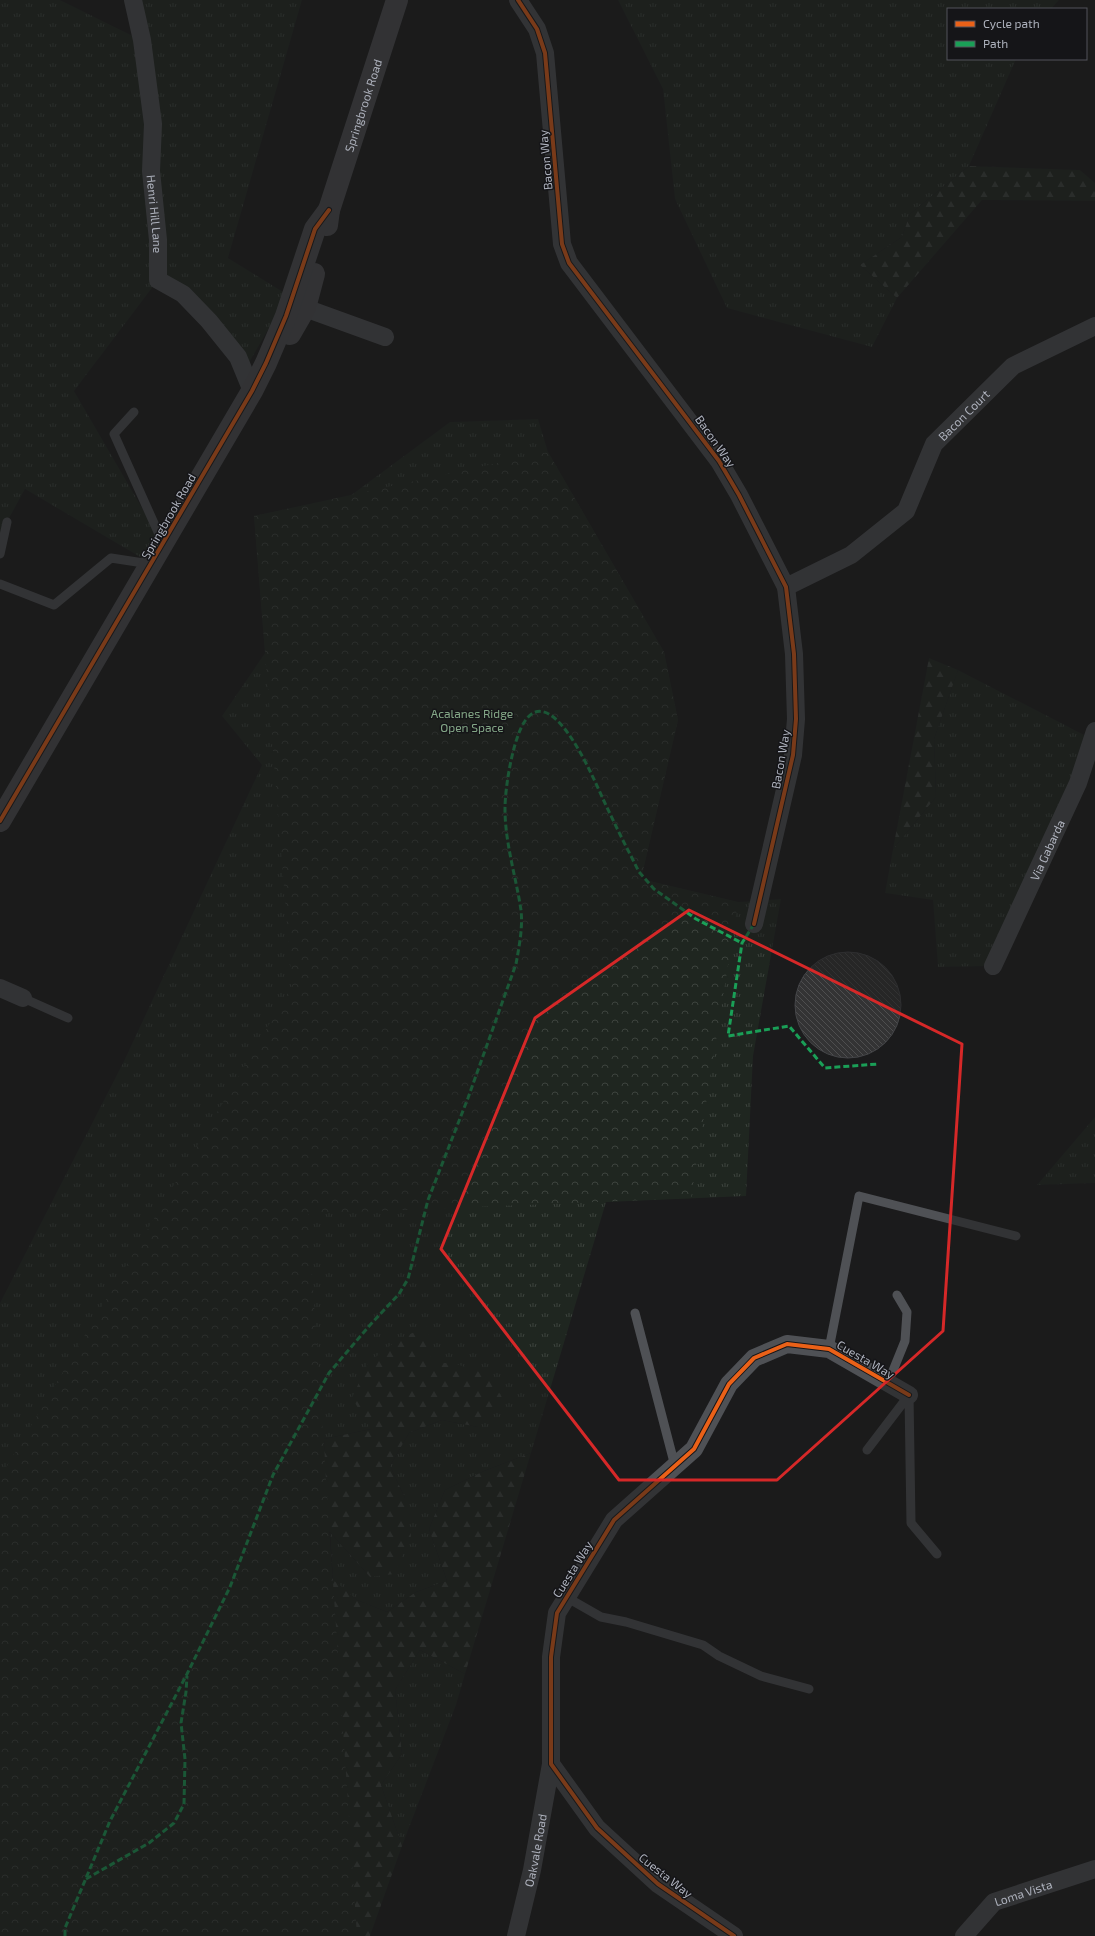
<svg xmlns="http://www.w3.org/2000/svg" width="1095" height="1936" viewBox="0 0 1095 1936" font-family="'Exo 2',sans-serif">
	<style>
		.grass { fill: url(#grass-tufts) }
		.forest { fill: url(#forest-firs) }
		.park { fill: url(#park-crowns) }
		.building { fill: url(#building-back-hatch); stroke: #444548 }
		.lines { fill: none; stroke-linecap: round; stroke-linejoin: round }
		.lane { stroke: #4f5155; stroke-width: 9 }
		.street { stroke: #4f5155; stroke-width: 18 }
		.secondary { stroke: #4e4f53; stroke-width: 22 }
		.quiet { stroke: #1a9f57; stroke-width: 3; stroke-dasharray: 6 3; stroke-linecap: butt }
		.cycleway-casing { stroke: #151518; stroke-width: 6 }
		.cycleway { stroke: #ea6118; stroke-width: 4 }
		.marked { fill: none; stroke: #d62828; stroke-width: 3; stroke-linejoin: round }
		.labels { text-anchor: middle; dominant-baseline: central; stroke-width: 3; stroke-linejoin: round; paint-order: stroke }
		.street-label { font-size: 12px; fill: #adb1bc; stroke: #151518 }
		.park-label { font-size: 12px; fill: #84a787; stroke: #151518 }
	</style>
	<defs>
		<pattern id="grass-tufts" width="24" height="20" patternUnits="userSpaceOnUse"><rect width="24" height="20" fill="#1f2620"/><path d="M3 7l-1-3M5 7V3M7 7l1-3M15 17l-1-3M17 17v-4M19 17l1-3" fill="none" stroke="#3d433e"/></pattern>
		<pattern id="forest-firs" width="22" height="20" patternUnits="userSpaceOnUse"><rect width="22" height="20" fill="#1f2620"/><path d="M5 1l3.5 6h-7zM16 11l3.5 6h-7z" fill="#3d433e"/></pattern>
		<pattern id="park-crowns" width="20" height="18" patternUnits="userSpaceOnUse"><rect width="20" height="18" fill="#1f2620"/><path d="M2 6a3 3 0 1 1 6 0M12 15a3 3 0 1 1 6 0" fill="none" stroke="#3d433e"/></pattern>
		<pattern id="building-back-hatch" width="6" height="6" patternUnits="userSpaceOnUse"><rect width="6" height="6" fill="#333334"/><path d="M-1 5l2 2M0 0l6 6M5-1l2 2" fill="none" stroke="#4e4e4f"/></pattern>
	</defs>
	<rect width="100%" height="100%" fill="#1b1b1c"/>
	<!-- grass -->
	<path class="grass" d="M0,0H60L141,40L133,0H302L228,258L288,295L246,368L158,280L74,391L163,544L152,564L25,489L7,522L0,554Z
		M618,0H1059L1051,9H948V59H1016L969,166L910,214L902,237L860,265L897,298L872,347L727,308L675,199L663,89Z
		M538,419L548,452L664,652L678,720L641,879L738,902L781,899L753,1056L746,1196L606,1202L531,1453L484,1471L445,1490L429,1529L447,1581L416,1592L387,1612L357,1600L333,1581L330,1532L370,1577L405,1498L390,1466L409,1433L442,1420L478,1427L453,1363H431L371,1429L324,1439L326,1472L0,1936V1303L124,1061L262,765L222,716L265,653L254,516L350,496L450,422Z
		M958,670L1092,739L993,966L938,967L933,900L885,893L893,849L936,797L934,739Z
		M1095,1117V1183L1037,1185Z
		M420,1650L465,1674L456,1705L402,1846L381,1785L402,1754L395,1690Z"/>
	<!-- forest -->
	<path class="forest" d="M969,166L1080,170L1095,183V201L982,200L897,298L860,265L902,237L910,214Z
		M929,658L958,670L934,739L936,797L893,849Z
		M428,1326L431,1363H453L489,1375L504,1401L478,1427L442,1420L409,1433L390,1466L405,1498L411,1536L394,1574L370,1577L330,1532L306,1521L295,1547L357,1600L387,1612L416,1592L447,1581L429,1529L445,1490L484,1471L531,1453L465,1674L420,1650L395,1690L402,1754L381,1785L402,1846L370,1936H216L254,1914L236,1871L209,1843L215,1796L203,1731L205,1698L244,1691L224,1637L275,1603L272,1535L274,1486L325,1472L324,1439L371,1429L352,1398L368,1363L399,1339Z"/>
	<!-- park -->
	<path class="park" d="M548,452L664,652L678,720L641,879L738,902L691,1198L308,1214L357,1936H0V1478L292,986L254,516Z"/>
	<!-- building -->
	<path class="building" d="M795 1005a53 53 0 1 1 106 0a53 53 0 1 1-106 0Z"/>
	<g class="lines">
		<!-- lane -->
		<path class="lane" d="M134,412L114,434L162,541
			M0,554L7,522
			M0,584L54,605L111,558L150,564
			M23,998L68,1018
			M635,1313L675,1466
			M829,1349L859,1196L1016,1236
			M888,1383L905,1341L907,1312L897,1295
			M909,1395L911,1523L937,1554
			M867,1450L909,1395
			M566,1597L601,1617L626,1622L703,1645L719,1656L761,1676L809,1689"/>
		<!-- street -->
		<g class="street">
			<path id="s1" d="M133,0L142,40L153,124L151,171L158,240V280L183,294L209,321L238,357L252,391"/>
			<path d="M518,0L537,29L545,53L562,244L569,263L719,461L739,495L786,587L794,654L796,719L793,755L754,924"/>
			<path d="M305,308L385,337"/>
			<path id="s2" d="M786,587L851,555L906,511L934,444L1013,366L1095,326"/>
			<path id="s3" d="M993,966L1078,783L1095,731"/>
			<path d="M0,988L23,998"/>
			<path id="s4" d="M516,1936L532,1870L551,1764"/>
			<path d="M734,1936L658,1884L597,1828L551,1764V1657L557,1613L614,1520L694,1449L729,1384L754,1358L787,1344L829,1349L909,1395"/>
			<path id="s5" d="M964,1936L994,1902L1095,1869"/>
		</g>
		<!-- secondary -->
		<g class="secondary">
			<path id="s6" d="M327,225L329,210L397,0"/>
			<path d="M290,334L305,308L314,274"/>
			<path d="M0,821L252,391L266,363L286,316L315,229L329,210"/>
		</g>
		<!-- quiet -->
		<path class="quiet" d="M754,924L742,943L728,1036L789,1026L825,1068L878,1064
			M86,1879L149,1843L174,1823L184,1804L185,1759L181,1723L186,1692L187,1676
			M65,1936V1928L110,1821L187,1674L230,1587L273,1475L329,1373L370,1325L399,1294L408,1279L428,1200L468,1098L516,964C519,947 523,928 521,910C516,877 505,843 505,809C505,787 513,738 525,721C553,680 595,782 603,799C612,818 621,837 631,856L639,872L654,889L696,919L742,943"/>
		<!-- cycleway casing -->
		<g class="cycleway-casing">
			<path id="cycleway" d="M518,0L537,29L545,53L562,244L569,263L719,461L739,495L786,587L794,654L796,719L793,755L754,924
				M0,821L252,391L266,363L286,316L315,229L329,210
				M734,1936L658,1884L597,1828L551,1764V1657L557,1613L614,1520L694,1449L729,1384L754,1358L787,1344L829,1349L909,1395"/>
		</g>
		<!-- cycleway -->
		<use href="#cycleway" class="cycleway"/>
	</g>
	<!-- marked area -->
	<path d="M0 0H1095V1936H0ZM689,910L962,1044L943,1331L777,1480H619L441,1249L535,1018Z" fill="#1b1b1c" fill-opacity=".55" fill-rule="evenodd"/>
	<path class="marked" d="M689,910L962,1044L943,1331L777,1480H619L441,1249L535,1018Z"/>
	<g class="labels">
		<!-- street labels -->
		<g class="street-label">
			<text stroke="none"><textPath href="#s6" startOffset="125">Springbrook Road</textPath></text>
			<text transform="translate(545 160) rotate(-95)">Bacon Way</text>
			<text stroke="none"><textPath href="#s1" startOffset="216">Henri Hill Lane</textPath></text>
			<text stroke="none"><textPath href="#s2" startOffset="257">Bacon Court</textPath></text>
			<text transform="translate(716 441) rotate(55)">Bacon Way</text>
			<text transform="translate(168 516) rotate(-60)">Springbrook Road</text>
			<text transform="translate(780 759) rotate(-80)">Bacon Way</text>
			<text stroke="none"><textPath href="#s3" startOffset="128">Via Gabarda</textPath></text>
			<text transform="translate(866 1359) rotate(30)">Cuesta Way</text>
			<text transform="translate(572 1569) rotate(-58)">Cuesta Way</text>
			<text stroke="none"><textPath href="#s4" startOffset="88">Oakvale Road</textPath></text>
			<text transform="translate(666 1875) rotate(38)">Cuesta Way</text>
			<text stroke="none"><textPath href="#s5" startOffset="76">Loma Vista</textPath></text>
		</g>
		<!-- park labels -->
		<g class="park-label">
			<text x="472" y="713">Acalanes Ridge<tspan x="472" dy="14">Open Space</tspan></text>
		</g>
	</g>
	<!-- legend -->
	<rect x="947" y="8" width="140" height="52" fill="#151518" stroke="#52535a"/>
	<rect x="955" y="21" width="20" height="6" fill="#ea6118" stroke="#52535a"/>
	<text x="983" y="28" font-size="12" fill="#adb1bc">Cycle path</text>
	<rect x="955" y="41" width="20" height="6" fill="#1a9f57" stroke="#52535a"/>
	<text x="983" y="48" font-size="12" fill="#adb1bc">Path</text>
</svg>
